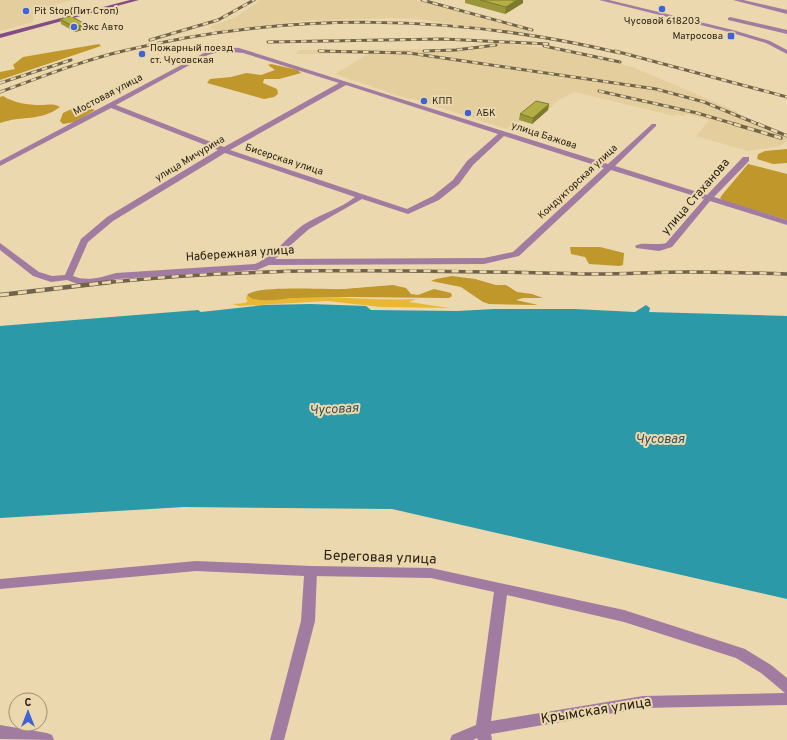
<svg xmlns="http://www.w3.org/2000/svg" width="787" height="740" viewBox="0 0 787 740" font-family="Overpass,sans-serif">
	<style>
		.built { fill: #e4ce9d }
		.green { fill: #e9b733 }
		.forest { fill: #bf972a }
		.water { fill: #2b99a7 }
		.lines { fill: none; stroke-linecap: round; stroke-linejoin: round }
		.minor { fill: #a27ba1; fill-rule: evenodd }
		.tertiary { fill: #a27ba1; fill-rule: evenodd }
		.secondary { fill: #844c85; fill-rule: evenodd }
		.rail-far2-casing { stroke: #6f6349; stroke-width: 3 }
		.rail-far1-casing { stroke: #6f6349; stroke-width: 3.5 }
		.rail-casing { stroke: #6f6349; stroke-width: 4.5 }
		.rail-far2 { stroke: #ebd8ae; stroke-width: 2; stroke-dasharray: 5.5; stroke-linecap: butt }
		.rail-far1 { stroke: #ebd8ae; stroke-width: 2.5; stroke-dasharray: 7; stroke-linecap: butt }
		.rail { stroke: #ebd8ae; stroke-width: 3; stroke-dasharray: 9; stroke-linecap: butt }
		.wall { fill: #9a9639 }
		.shaded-wall { fill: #7d7a2e }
		.building { fill: #b3af42; stroke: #7d7a2e }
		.poi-dot { fill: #3f63d5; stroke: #ebd8ae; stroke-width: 1.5 }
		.labels { text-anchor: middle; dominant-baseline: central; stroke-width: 4; stroke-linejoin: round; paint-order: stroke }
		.far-poi-label { font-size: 10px; fill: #251e0e; stroke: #ebd8ae; text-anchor: start }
		.far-street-label { font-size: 10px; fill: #251e0e; stroke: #ebd8ae }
		.street-label { font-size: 12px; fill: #251e0e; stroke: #ebd8ae }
		.water-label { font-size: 13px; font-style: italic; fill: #335358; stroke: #ebd8ae }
		.near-street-label { font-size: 14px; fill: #251e0e; stroke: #ebd8ae }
	</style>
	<rect width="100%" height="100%" fill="#ebd8ae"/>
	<!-- built -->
	<path class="built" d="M0,0H72L34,11L33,22L0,31Z
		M261,0H415L531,30L528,33L414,19L390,18L300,21L216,31L210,27L236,17Z
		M507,43L558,50L595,57L635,68L738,112L734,115L787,137V141L781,146L748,151L696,136L709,120L686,114L684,116L676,114L674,116L575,92L560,99L532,124L523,121L513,124L506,129L411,98L408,99L335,74L368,54H295L300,50L442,49Z"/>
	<!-- green -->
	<path class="green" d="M247,295C254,304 282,299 294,298C334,295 375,301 416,299L409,302L449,308L381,307L327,301L239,306L232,304L245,303L248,301L246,299Z"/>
	<!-- forest -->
	<path class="forest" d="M99,44L101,46L0,80V72L15,69L13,65L23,57Z
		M271,64L298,70L301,73L279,79H264L263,83L277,89L278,94L274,97L264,99L207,83L210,79L231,77L246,73L261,75L275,70L268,65Z
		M3,96C14,103 28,105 41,105C48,105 53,103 60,107C40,122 22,115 0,123V97Z
		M80,105L95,110L75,122L63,124L60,121L63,113Z
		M787,149V163L773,164L757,159L758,154L765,151Z
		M748,164L787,174V220L722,200L720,198L722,195Z
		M570,247H600L624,253L623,265L619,266L589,264L585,257L571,254Z
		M452,276L475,279L496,285H506L517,292L532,294L543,298H523L516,300L538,305L489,304L483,302L461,287L431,281L436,279Z
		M393,285L406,288L411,294L418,295L434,289L451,293L452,296L449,298C399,298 348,296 297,298C285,298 255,305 247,295C258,285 325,290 344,289C360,288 376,286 393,285Z"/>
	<!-- water -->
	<path class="water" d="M311,304L366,306L371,310L457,311L494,309H575L635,312L646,305L650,308L649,312L787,316V599L392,509L184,507L0,518V326L198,310L201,312L264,305Z"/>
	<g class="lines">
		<!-- minor -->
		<path class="minor" d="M733,0H743L787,10V14Z
			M730,17L787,30V34L728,20V18Z
			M222,47L239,48L252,52L608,164L652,124H656V126L615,166L707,195L743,157H749V161L714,197L787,220V225L710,201L672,247L659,251L636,248L635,246C641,241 657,246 666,243L704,199L611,170L519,256L484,264L269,265L257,270L117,279L102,283L80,285L67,280L51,282L33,276L0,250V243L39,272L52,276L65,275L81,239L107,217L218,150L111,108L0,166V161L204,53ZM222,51L243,53L339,83L224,147L116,105L208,55ZM346,85L498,134L467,161L453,180L433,196L407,209L230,150ZM504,136L604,168L513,252L484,258L275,259L309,229L362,199L408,214L439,200L459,184L473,165ZM225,153L355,197C340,209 320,214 303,225C287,237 274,256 255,264L116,273C102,277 87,282 73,276L88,242L113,221Z
			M311,566L431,568L624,610L745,649L771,665L787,678V705L643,708L491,734L492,740H478L477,738L473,740H450L452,735L476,725L494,592L431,578L311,576L307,575L305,571L307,567ZM507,595L624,622L736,658L761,673L785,693L643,696L491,721Z
			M0,725L47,733L52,735L54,740L0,739Z"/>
		<!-- tertiary -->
		<path class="tertiary" d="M599,0H609L733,30L770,41L787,50V54L766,43L729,32Z
			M196,561L311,566L315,567L317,571L315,621L284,740H270L301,621L304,576L196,571L0,589V579Z"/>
		<!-- secondary -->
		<path class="secondary" d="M130,0H139L0,38V34Z"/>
		<!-- rail-far2 casing -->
		<g class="rail-far2-casing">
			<path id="rail-far2" d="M422,0L532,30
				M150,40L218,20L254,0
				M268,42L443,39L548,44
				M544,46L620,62
				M319,51L409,53L656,89L704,102L760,125
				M424,51L456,50L496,45
				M615,51L787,97
				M0,83L71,60
				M599,91L697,113L738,125
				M0,92C41,77 81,61 123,51C287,11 456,14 620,53"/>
		</g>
		<!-- rail-far1 casing -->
		<g class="rail-far1-casing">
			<path id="rail-far1" d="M734,124L781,138
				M758,124L787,136
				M102,283C267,265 433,271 598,274C627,274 657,272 687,272C720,272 754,273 787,274"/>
		</g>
		<!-- rail casing -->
		<g class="rail-casing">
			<path id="rail" d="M0,295L111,282"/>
		</g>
		<!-- rail-far2 -->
		<use href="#rail-far2" class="rail-far2"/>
		<!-- rail-far1 -->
		<use href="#rail-far1" class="rail-far1"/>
		<!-- rail -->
		<use href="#rail" class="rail"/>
	</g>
	<!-- wall -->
	<path class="wall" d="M465,0H523V3L505,14L465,3Z
		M60,19L86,29L75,32L61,24Z
		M549,104L548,110L532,124L519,120L520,114Z"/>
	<!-- shaded-wall -->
	<path class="shaded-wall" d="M517,0H523V3L505,14L506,7Z
		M85,24L86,29L75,32L74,27Z
		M549,104L548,110L532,124L533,118Z"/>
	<!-- building -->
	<path class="building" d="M480,0H517L506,7Z
		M71,16L85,24L74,27L60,19Z
		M536,101L549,104L533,118L520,114Z"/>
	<!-- markers -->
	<g class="poi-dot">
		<circle cx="662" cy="9" r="4"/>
		<circle cx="26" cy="11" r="4"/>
		<circle cx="74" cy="27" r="4"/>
		<rect x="727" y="32" width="8" height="8" rx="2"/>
		<circle cx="142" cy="54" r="4"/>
		<circle cx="424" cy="101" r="4"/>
		<circle cx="468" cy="113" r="4"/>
	</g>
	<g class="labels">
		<!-- far-poi labels -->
		<g class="far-poi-label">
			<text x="34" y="11">Pit Stop(Пит Стоп)</text>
			<text x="662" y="21" text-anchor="middle">Чусовой 618203</text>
			<text x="82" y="27">Экс Авто</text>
			<text x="723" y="36" text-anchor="end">Матросова</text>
			<text x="150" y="48">Пожарный поезд<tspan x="150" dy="12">ст. Чусовская</tspan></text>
			<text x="432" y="101">КПП</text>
			<text x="476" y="113">АБК</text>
		</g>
		<!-- far-street labels -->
		<g class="far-street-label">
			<text transform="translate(108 95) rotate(-28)">Мостовая улица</text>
			<text transform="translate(544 136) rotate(18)">улица Бажова</text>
			<text transform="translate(190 159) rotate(-31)">улица Мичурина</text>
			<text transform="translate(284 160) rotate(18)">Бисерская улица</text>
			<text transform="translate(578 182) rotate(-43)">Кондукторская улица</text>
		</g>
		<!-- street labels -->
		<g class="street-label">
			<text transform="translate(696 197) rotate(-49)">улица Стаханова</text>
			<text transform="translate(240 254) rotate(-4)">Набережная улица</text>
		</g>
		<!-- water labels -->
		<g class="water-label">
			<text transform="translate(334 410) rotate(-3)">Чусовая</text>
			<text x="660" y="440">Чусовая</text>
		</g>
		<!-- near-street labels -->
		<g class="near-street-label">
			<text transform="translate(380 558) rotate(2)">Береговая улица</text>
			<text transform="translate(596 711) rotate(-9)">Крымская улица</text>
		</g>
	</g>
	<!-- north arrow -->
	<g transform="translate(28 712)"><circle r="19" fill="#ebd8ae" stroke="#9c8e6e"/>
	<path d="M0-3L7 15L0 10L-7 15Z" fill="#3f63d5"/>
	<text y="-6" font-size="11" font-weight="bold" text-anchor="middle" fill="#251e0e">С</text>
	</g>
</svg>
